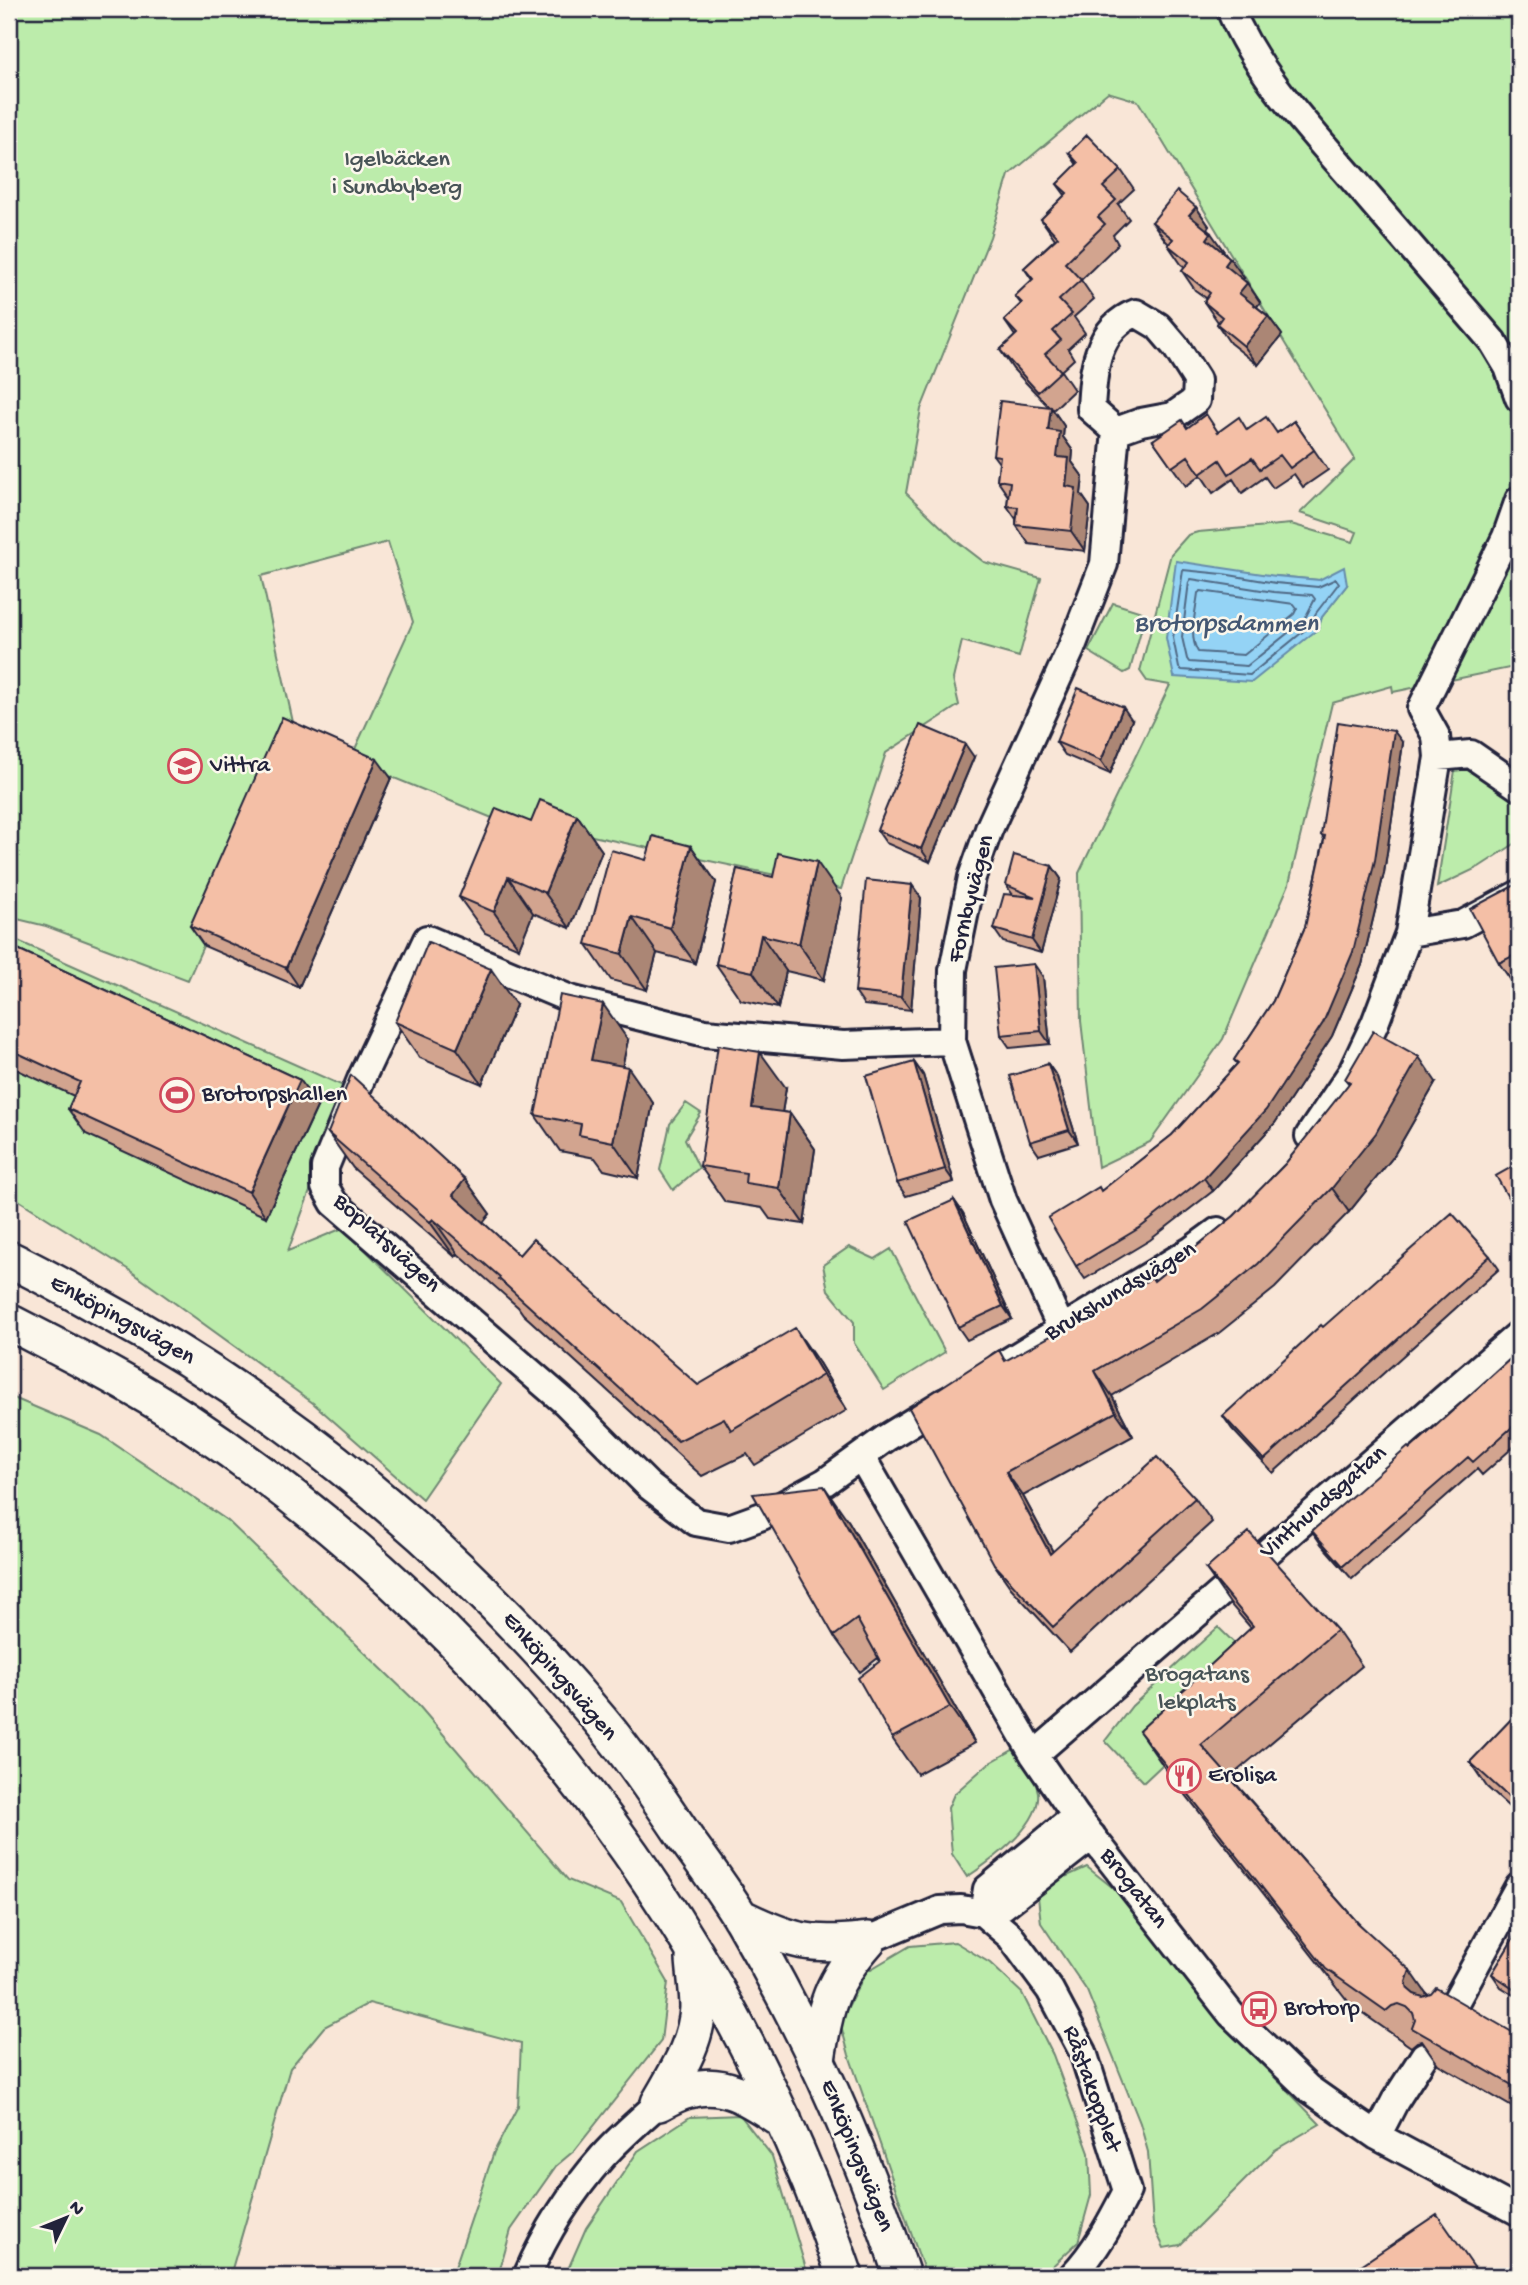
<svg xmlns="http://www.w3.org/2000/svg" width="1528" height="2285" viewBox="0 0 1528 2285" font-family="'Gochi Hand',sans-serif">
	<style>
		.green { fill: #bcecab; stroke: #6f8773; stroke-width: 2; fill-rule: evenodd }
		.water { fill: #94d3f5; stroke: #668cab; stroke-width: 2 }
		.lines { fill: none; stroke-linecap: round; stroke-linejoin: round }
		.shore { stroke: #506985; stroke-width: 2 }
		.minor-casing { stroke: #22223b; stroke-width: 32 }
		.major-casing { stroke: #22223b; stroke-width: 40 }
		.minor { stroke: #fbf7ec; stroke-width: 26 }
		.major { stroke: #fbf7ec; stroke-width: 35 }
		.wall { fill: #d2a48f; stroke: #22223b; stroke-width: 2 }
		.shaded-wall { fill: #ab8674; stroke: #22223b; stroke-width: 2 }
		.building { fill: #f4bfa6; stroke: #22223b; stroke-width: 2 }
		.labels { text-anchor: middle; dominant-baseline: central; stroke-width: 5; stroke-linejoin: round; paint-order: stroke }
		.park-label { font-size: 24px; fill: #485457; stroke: #fbf7ec }
		.poi-label { font-size: 24px; fill: #22223b; stroke: #fbf7ec; text-anchor: start }
		.street-label { font-size: 24px; fill: #22223b; stroke: #fbf7ec }
		.water-label { font-size: 26px; font-style: italic; fill: #445773; stroke: #fbf7ec }
	</style>
	<rect width="100%" height="100%" fill="#f9e6d7"/>
	<filter id="ink" filterUnits="userSpaceOnUse"><feTurbulence type="fractalNoise" baseFrequency=".0143" numOctaves="2"/><feDisplacementMap in="SourceGraphic" scale="14" xChannelSelector="R" yChannelSelector="G"/><feConvolveMatrix kernelMatrix="1 2 1 2 8 2 1 2 1" color-interpolation-filters="sRGB"/></filter>
	<g filter="url(#ink)">
		<!-- green -->
		<path class="green" d="M9,9H1519V666L1393,692L1392,686L1332,703L1289,884L1223,1039L1150,1142L1098,1167L1081,1021L1079,873L1170,685L1147,681L1140,671L1171,554L1188,535L1198,532L1291,524L1353,542L1357,532L1300,513L1355,459L1138,101L1108,92L1009,175L990,237L921,409L906,493L954,539L984,562L1041,578L1019,657L962,641L953,679L959,705L886,753L841,889L564,830L497,820L350,760L413,622L388,542L261,576L296,736L188,980L46,926L9,917ZM1276,576L1319,580L1347,585L1322,617L1318,629Z
			M1113,603L1142,612L1145,616L1130,670L1124,673L1088,651Z
			M1464,768L1519,802V841L1479,867L1437,887L1455,770Z
			M9,937L348,1088L288,1251L343,1228L501,1384L422,1499L313,1403L129,1270L9,1194Z
			M686,1103L701,1113L685,1139L699,1168L673,1190L660,1170L670,1124Z
			M849,1247L875,1259L891,1249L945,1352L884,1390L854,1343V1322L828,1290L823,1265Z
			M9,1396L101,1435L228,1521L414,1700L568,1880L621,1902L668,1982L661,2041L575,2150L556,2166L511,2230L498,2276H452L494,2152L518,2106L521,2043L369,2003L324,2027L290,2068L230,2276H9Z
			M1218,1627L1251,1659L1248,1684L1144,1782L1105,1741L1132,1706Z
			M1018,1747C1023,1759 1036,1780 1038,1792C1042,1825 991,1861 967,1877L952,1854L948,1808L954,1794L988,1764Z
			M1087,1867L1127,1899L1223,2024L1320,2124L1275,2150L1180,2245L1164,2248L1153,2225L1148,2152L1140,2123L1087,1991L1041,1923L1038,1897L1047,1885Z
			M955,1942L990,1963L1022,1993L1053,2055L1089,2153L1091,2195L1078,2242L1042,2276H926L849,2055L840,2022L866,1972L910,1946Z
			M740,2115L772,2156L807,2272L806,2276H565L586,2228L638,2151L690,2117Z"/>
		<!-- water -->
		<path class="water" d="M1176,561L1276,576L1319,580L1344,567L1347,585L1322,617L1318,629L1252,682L1174,677L1166,638Z"/>
		<g class="lines">
			<!-- shore -->
			<path class="shore" d="M1183,570L1223,574L1276,583L1318,587L1336,579L1339,583L1316,613L1311,625L1250,675L1182,670L1179,668L1173,638Z
				M1191,579L1274,592L1312,595L1315,599L1304,620L1247,666L1189,662L1187,659L1182,637L1189,582Z
				M1201,591L1294,604L1297,608L1294,614L1244,655L1198,652C1188,637 1196,611 1198,593Z"/>
			<!-- minor casing -->
			<g class="minor-casing">
				<path id="minor" d="M1230,9C1256,72 1306,125 1351,177C1398,232 1446,287 1493,342L1508,367L1519,398
					M1136,313L1158,326L1176,347L1197,380L1196,400L1173,416L1141,422L1116,431L1091,409C1093,371 1096,328 1136,313Z
					M1438,757L1471,754L1519,787
					M1409,933L1463,924L1519,894
					M1309,1136L1352,1072L1375,1023L1409,933L1438,757L1436,736L1421,709L1506,537L1519,500
					M1061,1328L1003,1200L952,1041L953,970L972,877L989,829L1071,649L1104,564L1116,431
					M1001,1366L1192,1250L1218,1231
					M945,1402L886,1438L825,1482L762,1516L729,1528L696,1522L649,1486L566,1403L334,1203L325,1187V1167L362,1077L427,939L570,999L705,1033L843,1045L952,1041
					M861,1456L1034,1755L1076,1816L1231,2014L1308,2088L1342,2112L1377,2136L1519,2212
					M1034,1755L1519,1334
					M983,1913L987,1889L1076,1816
					M983,1913L1003,1906L1092,1836
					M868,1940L940,1910L961,1909L983,1913L1010,1936L1050,1990L1083,2052L1127,2191C1111,2222 1096,2251 1072,2276
					M1447,2017L1519,1886
					M1377,2136L1395,2101L1424,2056
					M527,2276C545,2234 572,2191 603,2156C620,2137 640,2120 659,2103"/>
			</g>
			<!-- major casing -->
			<g class="major-casing">
				<path id="major" d="M9,1259C39,1273 67,1289 96,1305C289,1409 459,1551 600,1720C631,1757 659,1799 686,1839C705,1865 725,1892 742,1920C808,2032 862,2152 902,2276
					M9,1322C69,1353 130,1383 186,1420C496,1626 725,1925 845,2276
					M740,1917C791,1942 811,1947 868,1940
					M817,2060C825,2005 831,1982 868,1940
					M659,2103C676,2073 696,2044 698,2008C698,1992 695,1975 694,1959
					M659,2103C668,2098 679,2092 689,2090C726,2079 755,2102 784,2121"/>
			</g>
			<!-- minor -->
			<use href="#minor" class="minor"/>
			<!-- major -->
			<use href="#major" class="major"/>
		</g>
		<!-- wall -->
		<path class="wall" d="M1069,153L1121,170L1134,189L1118,204L1129,219L1113,235L1118,244L1081,280L1094,299L1074,317L1085,333L1068,349L1074,359L1061,371L1074,390L1053,410L1064,426L1063,437L1073,451L1072,462L1083,477L1081,494L1090,507L1085,551L1029,544L1016,525V519L1007,506L1008,496L997,480L999,463L993,455L1048,406L1013,369L1000,350L1015,336L1004,320L1021,304L1015,296L1032,280L1024,268L1055,239L1041,219L1065,195L1057,184L1077,165Z
			M1196,207L1209,226L1207,229L1244,278L1242,279L1247,283L1260,302L1257,307L1268,316L1282,335L1258,365L1230,343L1217,324L1218,322L1204,302L1206,298L1195,290L1182,271L1185,267L1181,264L1168,245L1169,244L1166,241L1152,222Z
			M1294,421L1328,470L1303,487L1294,474L1273,488L1265,477L1242,493L1233,479L1213,493L1201,475L1186,486L1153,440L1187,427L1218,432L1247,429L1277,433Z
			M1132,720L1110,774L1065,755L1056,742Z
			M1403,743L1384,873L1362,965L1332,1036L1275,1123L1213,1191L1150,1240L1085,1279L1076,1266L1101,1191L1172,1135L1237,1064L1234,1060L1273,1001L1305,927L1324,839L1321,835Z
			M974,757L930,862L886,843L877,830Z
			M391,778L299,987L204,946L190,926Z
			M577,815L602,851L570,928L533,913L519,948L485,933L459,897L531,822Z
			M691,846L716,882L695,963L657,953L647,990L611,980L586,944L646,860Z
			M1052,866L1061,879L1041,953L1003,942L994,929L1013,895L1006,885Z
			M737,869L842,898L824,980L786,971L778,1008L741,1000L716,964Z
			M1519,883V992L1499,963Z
			M912,885L921,898L911,1010L864,1005L855,992Z
			M9,945L300,1080L318,1105L266,1217L86,1134L68,1109L74,1096L9,1066Z
			M1043,977L1050,1044L1010,1048L1001,1035Z
			M516,1005L482,1084L420,1058L395,1022Z
			M628,1040L622,1066L653,1103L638,1178L604,1170L595,1158L560,1151L535,1115Z
			M914,1062L923,1075L954,1182L906,1196L897,1183Z
			M1048,1064L1057,1077L1078,1143L1039,1155L1030,1142Z
			M1345,1079L1436,1082L1393,1157L1349,1212L1275,1288L1219,1333L1112,1396L1133,1436L1023,1496L1053,1552L1195,1498L1212,1522L1070,1652L1011,1588L994,1564L1007,1361L1154,1281L1234,1216L1285,1164L1349,1084Z
			M786,1088L782,1112L790,1113L815,1149L804,1224L770,1219L762,1208L725,1202L700,1166Z
			M328,1133L465,1179L490,1214L483,1223L519,1255L698,1385L819,1363L847,1410L755,1465L747,1454L702,1476L523,1314L518,1307L458,1254L455,1257L353,1168Z
			M954,1200L963,1213L1012,1319L967,1340L958,1327Z
			M1490,1256L1499,1269L1273,1473L1232,1429L1223,1416L1323,1327Z
			M1519,1351V1442L1482,1475L1477,1469L1352,1579L1321,1544L1312,1531L1410,1449Z
			M849,1522L975,1743L917,1774L892,1738L880,1661L878,1658L860,1672L834,1636Z
			M1206,1569L1337,1630L1362,1666L1230,1777L1358,1923L1428,1995L1519,2036V2111L1438,2064L1422,2041L1417,2042L1411,2047L1351,2005L1164,1767L1139,1731L1251,1628L1231,1605Z
			M1519,1711V1816L1487,1787L1470,1762Z
			M1519,1929V1998L1501,1987L1492,1974Z"/>
		<!-- shaded-wall -->
		<path class="shaded-wall" d="M1196,207L1209,226L1203,234L1189,215Z
			M1211,233L1225,253L1220,259L1207,239Z
			M1230,258L1244,278L1238,284L1225,265Z
			M1247,283L1260,302L1253,312L1239,293Z
			M1268,316L1282,335L1258,365L1244,346Z
			M1051,407L1064,426L1063,437L1073,451L1072,462L1083,477L1081,494L1090,507L1085,551L1071,531L1066,486L1048,430Z
			M1123,707L1132,720L1110,774L1101,761Z
			M1394,731L1403,743L1384,873L1362,965L1332,1036L1275,1123L1213,1191L1204,1178Z
			M965,744L974,757L930,862L921,849Z
			M377,759L391,778L299,987L286,968Z
			M577,815L602,851L570,928L545,893Z
			M691,846L716,882L695,963L670,928Z
			M817,862L842,898L824,980L799,944Z
			M1052,866L1061,879L1041,953L1032,940Z
			M508,877L533,913L519,948L494,912Z
			M912,885L921,898L911,1010L901,997Z
			M632,917L657,953L647,990L622,954Z
			M761,935L786,971L778,1008L753,972Z
			M1034,964L1043,977L1050,1044L1041,1031Z
			M491,969L516,1005L482,1084L457,1049Z
			M603,1004L628,1040L616,1096L591,1060Z
			M760,1052L786,1088L777,1144L752,1108Z
			M1419,1057L1436,1082L1393,1157L1349,1212L1332,1188Z
			M914,1062L923,1075L954,1182L945,1169Z
			M1048,1064L1057,1077L1078,1143L1069,1130Z
			M628,1067L653,1103L638,1178L613,1142Z
			M300,1080L318,1105L266,1217L249,1192Z
			M790,1113L815,1149L804,1224L779,1188Z
			M465,1179L490,1214L477,1230L453,1195Z
			M954,1200L963,1213L1012,1319L1003,1306Z
			M433,1219L458,1254L455,1257L430,1222Z
			M795,1328L819,1363L847,1410L823,1375Z
			M1095,1371L1112,1396L1133,1436L1116,1412Z
			M1006,1472L1023,1496L1067,1578L1050,1554Z
			M824,1486L849,1522L975,1743L950,1707Z
			M1519,1794V1810L1513,1801Z
			M1410,1970L1435,2006L1431,2018L1408,1989L1406,1982Z
			M1519,1983V1994L1515,1989Z"/>
		<!-- building -->
		<path class="building" d="M1087,135L1121,170L1103,187L1116,200L1098,217L1105,224L1065,263L1081,280L1059,300L1072,314L1053,331L1061,340L1045,354L1061,371L1038,392L1000,350L1017,334L1004,320L1022,303L1015,296L1033,279L1024,268L1058,237L1041,219L1067,193L1057,184L1078,163L1069,153Z
			M1177,191L1196,207L1189,215L1211,233L1207,239L1230,258L1225,265L1247,283L1239,293L1268,316L1244,346L1217,324L1222,317L1204,302L1210,293L1182,271L1189,262L1168,245L1173,239L1152,222Z
			M1000,401L1051,407L1048,430L1060,432L1057,457L1069,458L1066,486L1076,488L1071,531L1016,525L1018,507L1007,506L1010,482L997,480L1000,456L993,455Z
			M1206,414L1218,432L1239,417L1247,430L1266,417L1277,433L1294,421L1314,450L1290,468L1280,455L1260,469L1252,458L1229,474L1220,460L1200,474L1188,456L1172,467L1153,440L1182,420L1187,428Z
			M1078,688L1123,707L1101,761L1056,742Z
			M282,717L377,759L286,968L190,926Z
			M1338,722L1394,731L1375,860L1353,952L1323,1023L1266,1110L1204,1178L1141,1227L1076,1266L1048,1218L1099,1187L1101,1191L1172,1135L1238,1063L1234,1060L1273,1001L1305,927L1325,836L1321,835Z
			M920,725L965,744L921,849L877,830Z
			M540,800L577,815L545,893L508,877L494,912L459,897L496,808L531,822Z
			M653,836L691,846L670,928L632,917L622,954L586,944L611,850L646,860Z
			M778,853L817,862L799,944L761,935L753,972L716,964L737,869L773,877Z
			M1014,855L1052,866L1032,940L994,929L1004,894L1035,897L1006,885Z
			M866,880L912,885L901,997L855,992Z
			M1519,883V953L1499,963L1470,909Z
			M428,942L491,969L457,1049L395,1022Z
			M9,945L300,1080L249,1192L68,1109L80,1082L9,1049Z
			M1034,964L1041,1031L1001,1035L994,968Z
			M560,995L603,1004L591,1060L628,1067L613,1142L579,1135L581,1124L535,1115Z
			M1373,1031L1419,1057L1376,1133L1332,1188L1258,1264L1202,1309L1095,1371L1116,1412L1006,1472L1050,1554L1157,1457L1195,1498L1053,1627L994,1564L909,1408L999,1350L1005,1361L1102,1308L1152,1278L1154,1281L1234,1216L1285,1164L1350,1082L1345,1079Z
			M718,1045L760,1052L752,1108L790,1113L779,1188L745,1183L746,1173L700,1166Z
			M914,1062L945,1169L897,1183L866,1076Z
			M1048,1064L1069,1130L1030,1142L1010,1076Z
			M351,1075L465,1179L453,1195L519,1255L533,1239L698,1385L795,1328L823,1375L731,1430L724,1418L678,1441L499,1279L500,1277L433,1219L430,1222L328,1133Z
			M1519,1163V1217L1496,1176Z
			M954,1200L1003,1306L958,1327L908,1221Z
			M1452,1213L1490,1256L1264,1460L1223,1416L1321,1325L1323,1327Z
			M1519,1351V1421L1473,1462L1468,1457L1343,1566L1312,1531L1408,1447L1410,1449Z
			M824,1486L950,1707L892,1738L858,1678L880,1661L857,1619L834,1636L753,1494Z
			M1249,1532L1337,1630L1201,1745L1358,1923L1410,1970L1406,1982L1408,1989L1414,1994L1423,1997L1431,1994L1436,1988L1519,2036V2089L1412,2028L1415,2020L1413,2013L1407,2007L1399,2004L1392,2006L1386,2011L1326,1969L1139,1731L1253,1626L1206,1569Z
			M1519,1711V1794L1513,1801L1470,1762Z
			M1519,1929V1983L1515,1989L1492,1974Z
			M1437,2214L1480,2276H1345Z"/>
	</g>
	<!-- icons -->
	<defs>
		<g id="school-ring" transform="scale(1.75)"><circle r="9.5" fill="#fbf7ec" stroke="#d1495b" stroke-width="1.5"/><path d="M0-5L7-2L0 1L-7-2ZM-4 1L0 2.5L4 1V4Q0 6-4 4Z" fill="#d1495b"/></g>
		<g id="stadium-ring" transform="scale(1.75)"><circle r="9.5" fill="#fbf7ec" stroke="#d1495b" stroke-width="1.5"/><path d="M0-5a6.5 5 0 1 0 0 10a6.5 5 0 1 0 0-10ZM-3.5-1.8h7v3.6h-7Z" fill="#d1495b"/></g>
		<g id="restaurant-ring" transform="scale(1.75)"><circle r="9.5" fill="#fbf7ec" stroke="#d1495b" stroke-width="1.5"/><path d="M-5-6h1v4h1v-4h1v4h1v-4h1v5L-1.5 .5V6h-2V.5L-5-1ZM5-6V6H3V1.5H1.5Q1.5-4 5-6Z" fill="#d1495b"/></g>
		<g id="bus-ring" transform="scale(1.75)"><circle r="9.5" fill="#fbf7ec" stroke="#d1495b" stroke-width="1.5"/><path d="M-5-6H5V4H4V6H2V4H-2V6H-4V4H-5ZM-3.5-4V0h7V-4ZM-3.5 1.2v1.5H-2V1.2ZM2 1.2v1.5H3.5V1.2Z" fill="#d1495b"/></g>
	</defs>
	<g fill-rule="evenodd">
		<use href="#school-ring" x="185" y="766"/>
		<use href="#stadium-ring" x="177" y="1095"/>
		<use href="#restaurant-ring" x="1184" y="1776"/>
		<use href="#bus-ring" x="1259" y="2009"/>
	</g>
	<g class="labels">
		<!-- park labels -->
		<g class="park-label">
			<text x="397" y="160">Igelbäcken<tspan x="397" dy="28">i Sundbyberg</tspan></text>
			<text x="1197" y="1675">Brogatans<tspan x="1197" dy="28">lekplats</tspan></text>
		</g>
		<!-- poi labels -->
		<g class="poi-label">
			<text x="210" y="766">Vittra</text>
			<text x="202" y="1095">Brotorpshallen</text>
			<text x="1208" y="1776">Erolisa</text>
			<text x="1284" y="2009">Brotorp</text>
		</g>
		<!-- street labels -->
		<g class="street-label">
			<text transform="translate(972 899) rotate(-76)">Fornbyvägen</text>
			<text transform="translate(386 1244) rotate(42)">Boplatsvägen</text>
			<text transform="translate(1121 1292) rotate(-31)">Brukshundsvägen</text>
			<text transform="translate(122 1321) rotate(29)">Enköpingsvägen</text>
			<text transform="translate(1324 1503) rotate(-41)">Vinthundsgatan</text>
			<text transform="translate(559 1677) rotate(49)">Enköpingsvägen</text>
			<text transform="translate(1133 1889) rotate(52)">Brogatan</text>
			<text transform="translate(1091 2089) rotate(70)">Råstakopplet</text>
			<text transform="translate(856 2156) rotate(68)">Enköpingsvägen</text>
		</g>
		<!-- water labels -->
		<g class="water-label">
			<text x="1226" y="625">Brotorpsdammen</text>
		</g>
	</g>
	<!-- margin -->
	<rect width="1528" height="2285" fill="none" stroke="#fbf7ec" stroke-width="35"/>
	<rect x="18" y="18" width="1493" height="2250" fill="none" stroke="#22223b" stroke-width="2.5" filter="url(#ink)"/>
	<!-- north arrow -->
	<g transform="translate(66 2218) rotate(47)" stroke="#fbf7ec" stroke-width="5" paint-order="stroke">
	<path d="M0-5L12 26L0 18L-12 26Z" fill="#22223b"/>
	<text y="-10" font-size="19" font-weight="bold" text-anchor="middle" fill="#22223b">N</text>
	</g>
</svg>
